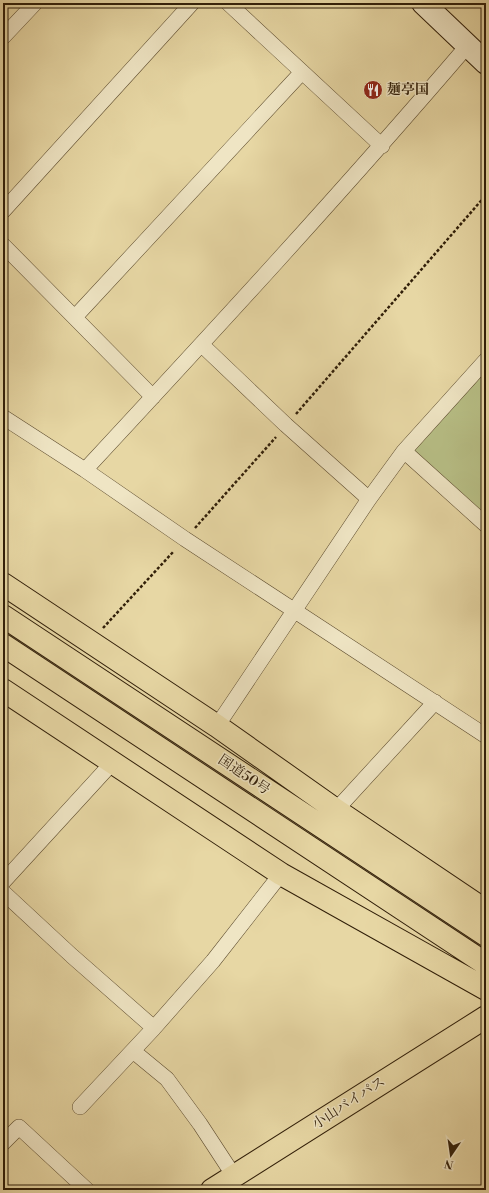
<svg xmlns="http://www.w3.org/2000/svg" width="489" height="1193" viewBox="0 0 489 1193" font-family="'Libre Bodoni','Noto Serif JP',serif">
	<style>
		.green { fill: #b7be85; stroke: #746e47 }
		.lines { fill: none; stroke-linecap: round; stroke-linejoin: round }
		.street-casing { stroke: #5e4d30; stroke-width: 16 }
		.secondary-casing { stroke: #311f09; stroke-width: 24 }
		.highway-casing { stroke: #311f09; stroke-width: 24 }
		.path { stroke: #311f09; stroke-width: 2.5; stroke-dasharray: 3 2; stroke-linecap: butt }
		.street { stroke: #efe5c4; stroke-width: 15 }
		.secondary { stroke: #efe5c4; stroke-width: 22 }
		.highway { stroke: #e7d7a4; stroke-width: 22 }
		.labels { text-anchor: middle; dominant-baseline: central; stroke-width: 3; stroke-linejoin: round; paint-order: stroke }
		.poi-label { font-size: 14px; font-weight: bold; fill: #311f09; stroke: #efe5c4; text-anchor: start }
		.street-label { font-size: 14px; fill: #311f09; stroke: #efe5c4 }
	</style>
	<rect width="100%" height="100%" fill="#e7d7a4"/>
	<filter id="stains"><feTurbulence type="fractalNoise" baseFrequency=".005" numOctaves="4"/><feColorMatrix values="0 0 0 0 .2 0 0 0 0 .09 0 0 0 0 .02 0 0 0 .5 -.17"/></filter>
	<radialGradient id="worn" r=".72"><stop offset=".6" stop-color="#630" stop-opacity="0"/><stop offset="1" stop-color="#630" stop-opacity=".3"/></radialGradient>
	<!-- green -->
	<path class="green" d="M486,371V516L414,451Z"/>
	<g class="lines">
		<!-- street casing -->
		<g class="street-casing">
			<path id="street" d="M228,3L382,146
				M3,37L35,3
				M3,211L192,3
				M3,245L153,397
				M75,317L302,72
				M202,345L286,425L369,499
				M3,417L85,470L185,539L486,736
				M404,451L486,525
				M85,470C215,330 344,190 468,45
				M217,726L369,499L404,451L486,360
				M336,810L435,702
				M3,882L113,762
				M3,892L72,956L154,1028L213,961L281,874
				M133,1051L167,1079L200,1124L234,1176
				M80,1107L154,1028
				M3,1143L19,1127L87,1190"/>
		</g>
		<!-- secondary casing -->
		<g class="secondary-casing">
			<path id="secondary" d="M423,3L486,63"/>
		</g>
		<!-- highway casing -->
		<g class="highway-casing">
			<path id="highway" d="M3,584L217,726L336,810L486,911
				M3,616L486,935
				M3,645L486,964
				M3,690L281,874L486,989
				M212,1190L486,1017"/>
		</g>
		<!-- path -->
		<path class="path" d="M296,414L486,195
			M195,528L276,437
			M103,628L174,551"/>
		<!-- street -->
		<use href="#street" class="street"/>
		<!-- secondary -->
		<use href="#secondary" class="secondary"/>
		<!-- highway -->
		<use href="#highway" class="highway"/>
	</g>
	<!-- icons -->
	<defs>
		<g id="restaurant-disc" transform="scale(1)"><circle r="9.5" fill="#8f2418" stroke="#efe5c4"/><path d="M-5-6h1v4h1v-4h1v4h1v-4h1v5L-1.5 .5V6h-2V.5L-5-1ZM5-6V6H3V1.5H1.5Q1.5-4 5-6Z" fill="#fff"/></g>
	</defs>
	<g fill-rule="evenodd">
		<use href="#restaurant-disc" x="373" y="90"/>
	</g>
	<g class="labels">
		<!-- poi labels -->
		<g class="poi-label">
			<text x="387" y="90">麺亭国</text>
		</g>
		<!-- street labels -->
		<g class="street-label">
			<text transform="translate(244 775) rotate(34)">国道50号</text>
			<text transform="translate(349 1103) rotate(-33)">小山バイパス</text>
		</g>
	</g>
	<!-- margin -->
	<rect width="489" height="1193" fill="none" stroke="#e7d7a4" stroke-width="16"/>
	<rect x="4" y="4" width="481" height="1185" fill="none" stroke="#311f09" stroke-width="2"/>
	<rect x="8" y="8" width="473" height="1177" fill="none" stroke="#311f09"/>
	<!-- north arrow -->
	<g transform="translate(451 1155) rotate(193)" stroke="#efe5c4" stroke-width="3" paint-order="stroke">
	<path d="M0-3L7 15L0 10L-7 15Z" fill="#311f09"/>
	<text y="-6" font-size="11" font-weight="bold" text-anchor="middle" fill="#311f09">N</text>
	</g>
	<rect width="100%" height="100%" filter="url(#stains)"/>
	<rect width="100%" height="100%" fill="url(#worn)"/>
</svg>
